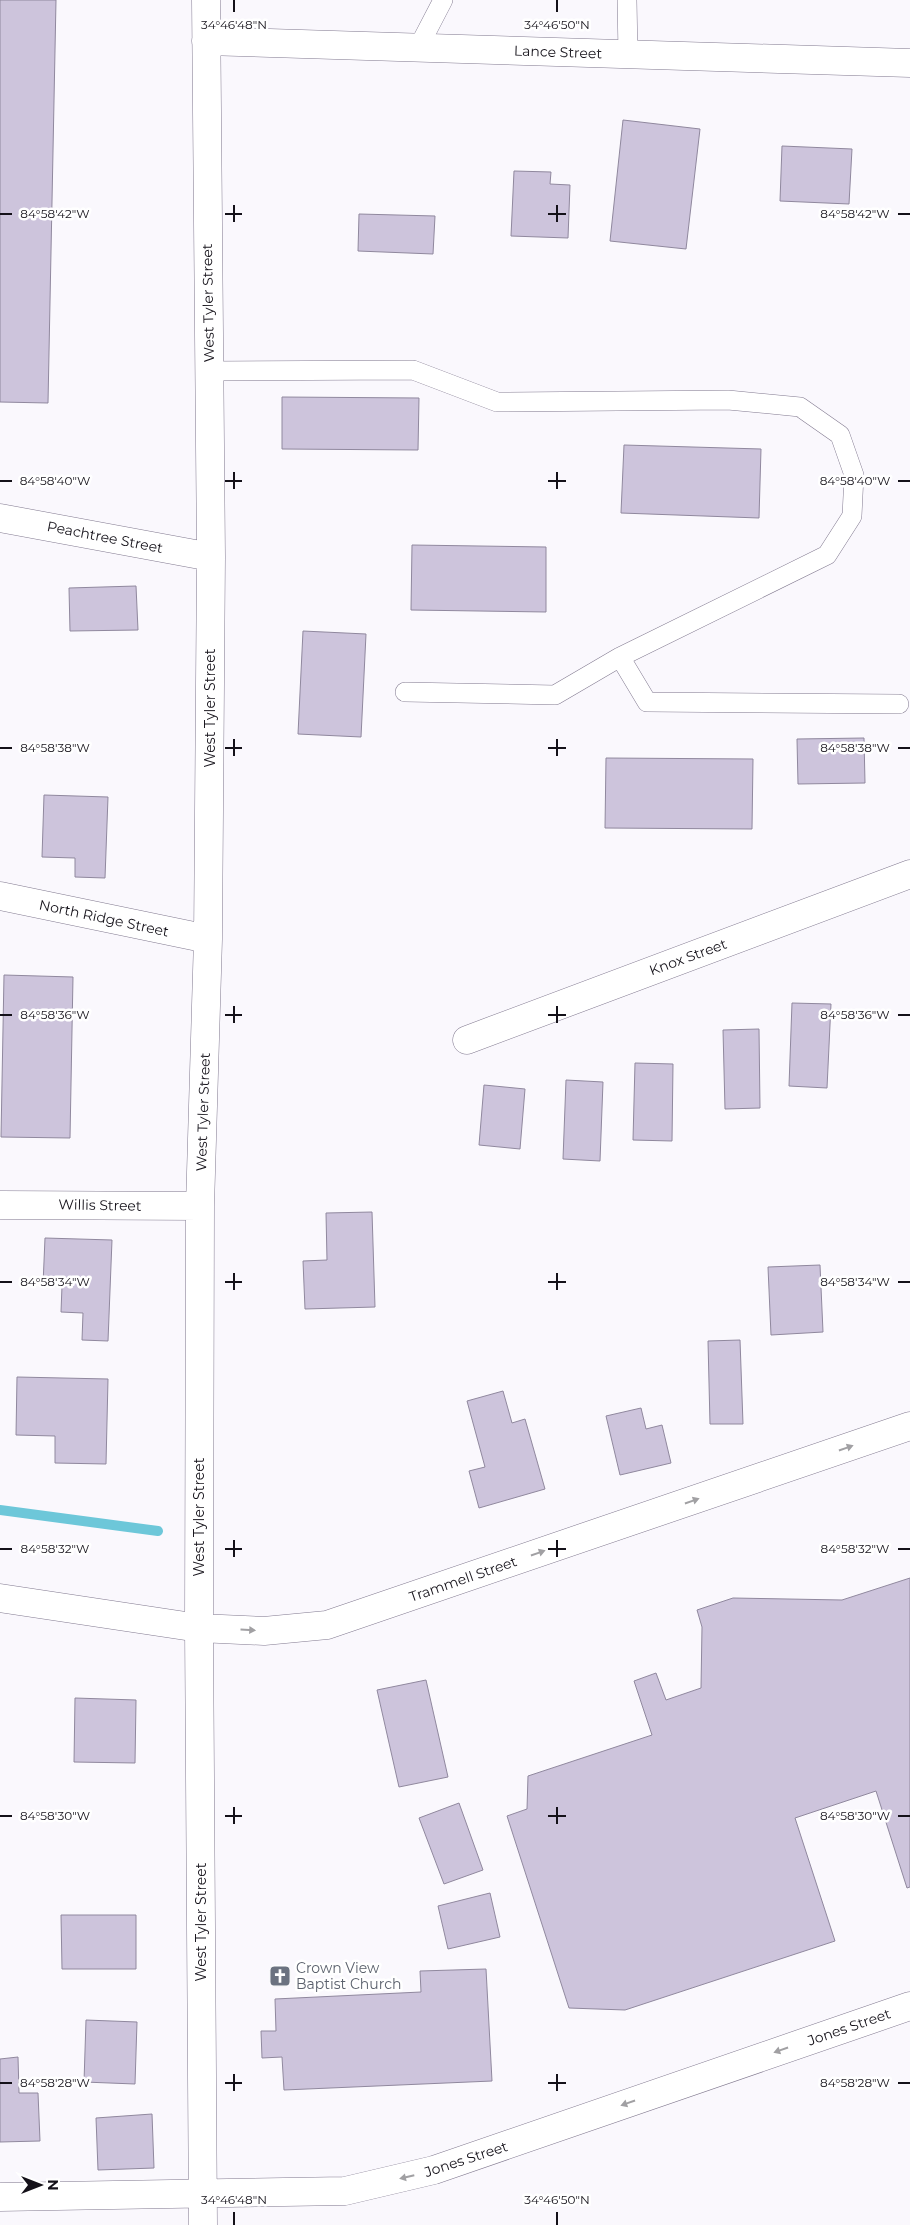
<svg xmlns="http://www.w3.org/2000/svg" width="910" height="2225" viewBox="0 0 910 2225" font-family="Montserrat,sans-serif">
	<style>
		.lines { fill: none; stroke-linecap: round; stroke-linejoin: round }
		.stream { stroke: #6dc7d9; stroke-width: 10 }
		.building { fill: #cdc4dc; stroke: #90889e }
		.service-casing { stroke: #827a90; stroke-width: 20 }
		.minor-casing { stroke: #827a90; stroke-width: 29 }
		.service { stroke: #fff; stroke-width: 19 }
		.minor { stroke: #fff; stroke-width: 28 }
		.oneway { fill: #a1a0a3 }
		.ticks { fill: none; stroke: #141119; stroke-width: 2 }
		.labels { text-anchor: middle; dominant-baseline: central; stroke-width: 5; stroke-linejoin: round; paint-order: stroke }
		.street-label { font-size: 14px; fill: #141119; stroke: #fff }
		.worship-label { font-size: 14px; fill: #5b616d; stroke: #fff; text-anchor: start }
		.ticks-label { font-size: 12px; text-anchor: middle; fill: #141119; stroke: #fff; stroke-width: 5; stroke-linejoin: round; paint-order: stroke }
	</style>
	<rect width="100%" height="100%" fill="#faf8fd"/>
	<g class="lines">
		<!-- stream -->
		<path class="stream" d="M0,1510L158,1531"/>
	</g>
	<!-- building -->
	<path class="building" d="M0,0H56L48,403L0,402Z
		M623,120L700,129L686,249L610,241Z
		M782,146L852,149L849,204L780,201Z
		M514,171L551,172L550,184L570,185L568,238L511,236Z
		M359,214L435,216L433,254L358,251Z
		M282,397L419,398L418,450L282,449Z
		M624,445L761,449L759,518L621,513Z
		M412,545L546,547V612L411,610Z
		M136,586L138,630L70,631L69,588Z
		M303,631L366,634L361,737L298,734Z
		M864,738L865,783L798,784L797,739Z
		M606,758L753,759L752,829L605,828Z
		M44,795L108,797L105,878L75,877V858L42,857Z
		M4,975L73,977L70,1138L1,1137Z
		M792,1003L831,1004L827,1088L789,1086Z
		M759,1029L760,1108L725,1109L723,1030Z
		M635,1063L673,1064L672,1141L633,1140Z
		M566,1080L603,1082L600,1161L563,1159Z
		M484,1085L525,1089L520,1149L479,1145Z
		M372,1212L375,1307L305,1309L303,1261L327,1260L326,1213Z
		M45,1238L112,1240L108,1341L82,1340L83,1313L61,1312L62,1286L43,1285Z
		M820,1265L823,1332L771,1335L768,1267Z
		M740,1340L743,1424H710L708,1341Z
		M17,1377L108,1379L106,1464L55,1463V1436L16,1435Z
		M503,1391L512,1423L525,1419L545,1489L479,1508L469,1471L485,1467L467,1401Z
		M641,1408L646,1429L662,1425L671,1463L620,1475L606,1416Z
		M910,1578V1887L907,1888L876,1791L795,1818L835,1941L625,2010L569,2008L507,1816L527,1809L528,1776L652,1735L634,1681L656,1673L666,1700L701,1688L702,1627L697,1610L733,1598L842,1600Z
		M426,1680L448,1777L399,1787L377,1690Z
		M75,1698L136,1700L135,1763L74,1762Z
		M459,1803L483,1870L444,1884L419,1818Z
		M490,1893L500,1937L448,1949L438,1906Z
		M61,1915H136V1969H62Z
		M486,1969L492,2081L284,2090L282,2057L262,2058L261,2031H276L275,1999L421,1992L420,1971Z
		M86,2020L137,2022L135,2084L84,2082Z
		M18,2057L19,2093H38L40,2141L0,2142V2059Z
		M152,2114L154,2168L98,2170L96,2118Z"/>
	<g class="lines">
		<!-- service casing -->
		<g class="service-casing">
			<path id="service" d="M627,0L628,54
				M418,48L443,0
				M209,371L413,370L497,402L728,400L800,407L840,435L854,475L852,516L827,555L620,657L555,695L405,692
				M620,657L647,702L899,704"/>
		</g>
		<!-- minor casing -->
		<g class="minor-casing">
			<path id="minor" d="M206,41L910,63
				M0,518L211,557
				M0,896L208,939
				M467,1040L910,874
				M0,1205L200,1206
				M0,1598L199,1628L264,1631L327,1625L910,1426
				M0,2197L345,2191L434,2170L910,2006
				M203,2225L199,1628L200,1206L208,939L211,557L206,0"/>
		</g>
		<!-- service -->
		<use href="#service" class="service"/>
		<!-- minor -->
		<use href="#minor" class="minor"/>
	</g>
	<!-- one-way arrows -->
	<defs><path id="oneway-solid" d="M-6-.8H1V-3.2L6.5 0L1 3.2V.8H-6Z" transform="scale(1.25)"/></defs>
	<g class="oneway">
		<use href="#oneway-solid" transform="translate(846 1448) rotate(-19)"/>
		<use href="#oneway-solid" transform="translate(692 1501) rotate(-19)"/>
		<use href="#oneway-solid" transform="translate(538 1553) rotate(-19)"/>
		<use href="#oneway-solid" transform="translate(248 1630) rotate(3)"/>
		<use href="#oneway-solid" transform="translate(781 2050) rotate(161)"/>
		<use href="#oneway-solid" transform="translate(628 2103) rotate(161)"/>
		<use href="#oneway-solid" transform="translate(407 2177) rotate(167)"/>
	</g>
	<!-- ticks -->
	<path class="ticks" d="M234,0V12M557,0V12M234,205V222M557,205V222M0,214H12M225,214H242M548,214H566M898,214H910M234,472V489M557,472V489M0,481H12M225,481H242M548,481H566M898,481H910M234,739V756M557,739V756M0,748H12M225,748H242M548,748H566M898,748H910M234,1006V1023M557,1006V1023M0,1015H12M225,1015H242M548,1015H566M898,1015H910M234,1273V1290M557,1273V1290M0,1282H12M225,1282H242M548,1282H566M898,1282H910M234,1540V1557M557,1540V1557M0,1549H12M225,1549H242M548,1549H566M898,1549H910M234,1807V1824M557,1807V1824M0,1816H12M225,1816H242M548,1816H566M898,1816H910M234,2074V2091M557,2074V2091M0,2083H12M225,2083H242M548,2083H566M898,2083H910M234,2212V2225M557,2212V2225"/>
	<!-- icons -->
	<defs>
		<g id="church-square" transform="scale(1.125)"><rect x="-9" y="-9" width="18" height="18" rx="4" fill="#6b7280" stroke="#fff"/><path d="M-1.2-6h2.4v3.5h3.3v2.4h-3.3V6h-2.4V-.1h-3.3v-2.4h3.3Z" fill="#fff"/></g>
	</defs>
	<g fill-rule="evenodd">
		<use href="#church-square" x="280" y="1976"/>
	</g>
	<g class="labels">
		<!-- street labels -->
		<g class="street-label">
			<text transform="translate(558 52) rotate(2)">Lance Street</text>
			<text transform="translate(208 303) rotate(-91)">West Tyler Street</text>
			<text transform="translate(105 537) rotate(11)">Peachtree Street</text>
			<text transform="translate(210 708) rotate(-90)">West Tyler Street</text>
			<text transform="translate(104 918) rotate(12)">North Ridge Street</text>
			<text transform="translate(688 957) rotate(-20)">Knox Street</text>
			<text transform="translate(203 1112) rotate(-88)">West Tyler Street</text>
			<text transform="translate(100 1205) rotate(1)">Willis Street</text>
			<text transform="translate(199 1517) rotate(-90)">West Tyler Street</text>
			<text transform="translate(463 1579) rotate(-19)">Trammell Street</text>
			<text transform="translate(201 1922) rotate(-90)">West Tyler Street</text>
			<text transform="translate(849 2027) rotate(-19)">Jones Street</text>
			<text transform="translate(466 2159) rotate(-18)">Jones Street</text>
		</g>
		<!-- worship labels -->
		<g class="worship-label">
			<text x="296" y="1968">Crown View<tspan x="296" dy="16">Baptist Church</tspan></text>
		</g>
	</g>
	<g class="ticks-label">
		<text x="234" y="29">34°46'48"N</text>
		<text x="557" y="29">34°46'50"N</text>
		<text x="855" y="218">84°58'42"W</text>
		<text x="55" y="218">84°58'42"W</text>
		<text x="55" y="485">84°58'40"W</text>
		<text x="855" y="485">84°58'40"W</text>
		<text x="55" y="752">84°58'38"W</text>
		<text x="855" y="752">84°58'38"W</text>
		<text x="855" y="1019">84°58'36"W</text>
		<text x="55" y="1019">84°58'36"W</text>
		<text x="55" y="1286">84°58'34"W</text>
		<text x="855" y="1286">84°58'34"W</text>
		<text x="855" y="1553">84°58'32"W</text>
		<text x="55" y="1553">84°58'32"W</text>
		<text x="55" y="1820">84°58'30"W</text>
		<text x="855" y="1820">84°58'30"W</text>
		<text x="55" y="2087">84°58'28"W</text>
		<text x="855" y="2087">84°58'28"W</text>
		<text x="234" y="2204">34°46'48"N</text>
		<text x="557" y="2204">34°46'50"N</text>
	</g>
	<!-- north arrow -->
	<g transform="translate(40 2185) rotate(90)" stroke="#ffffff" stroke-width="4" paint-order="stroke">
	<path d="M0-4L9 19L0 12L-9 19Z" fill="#141119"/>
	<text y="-8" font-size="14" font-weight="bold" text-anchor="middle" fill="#141119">N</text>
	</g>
</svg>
